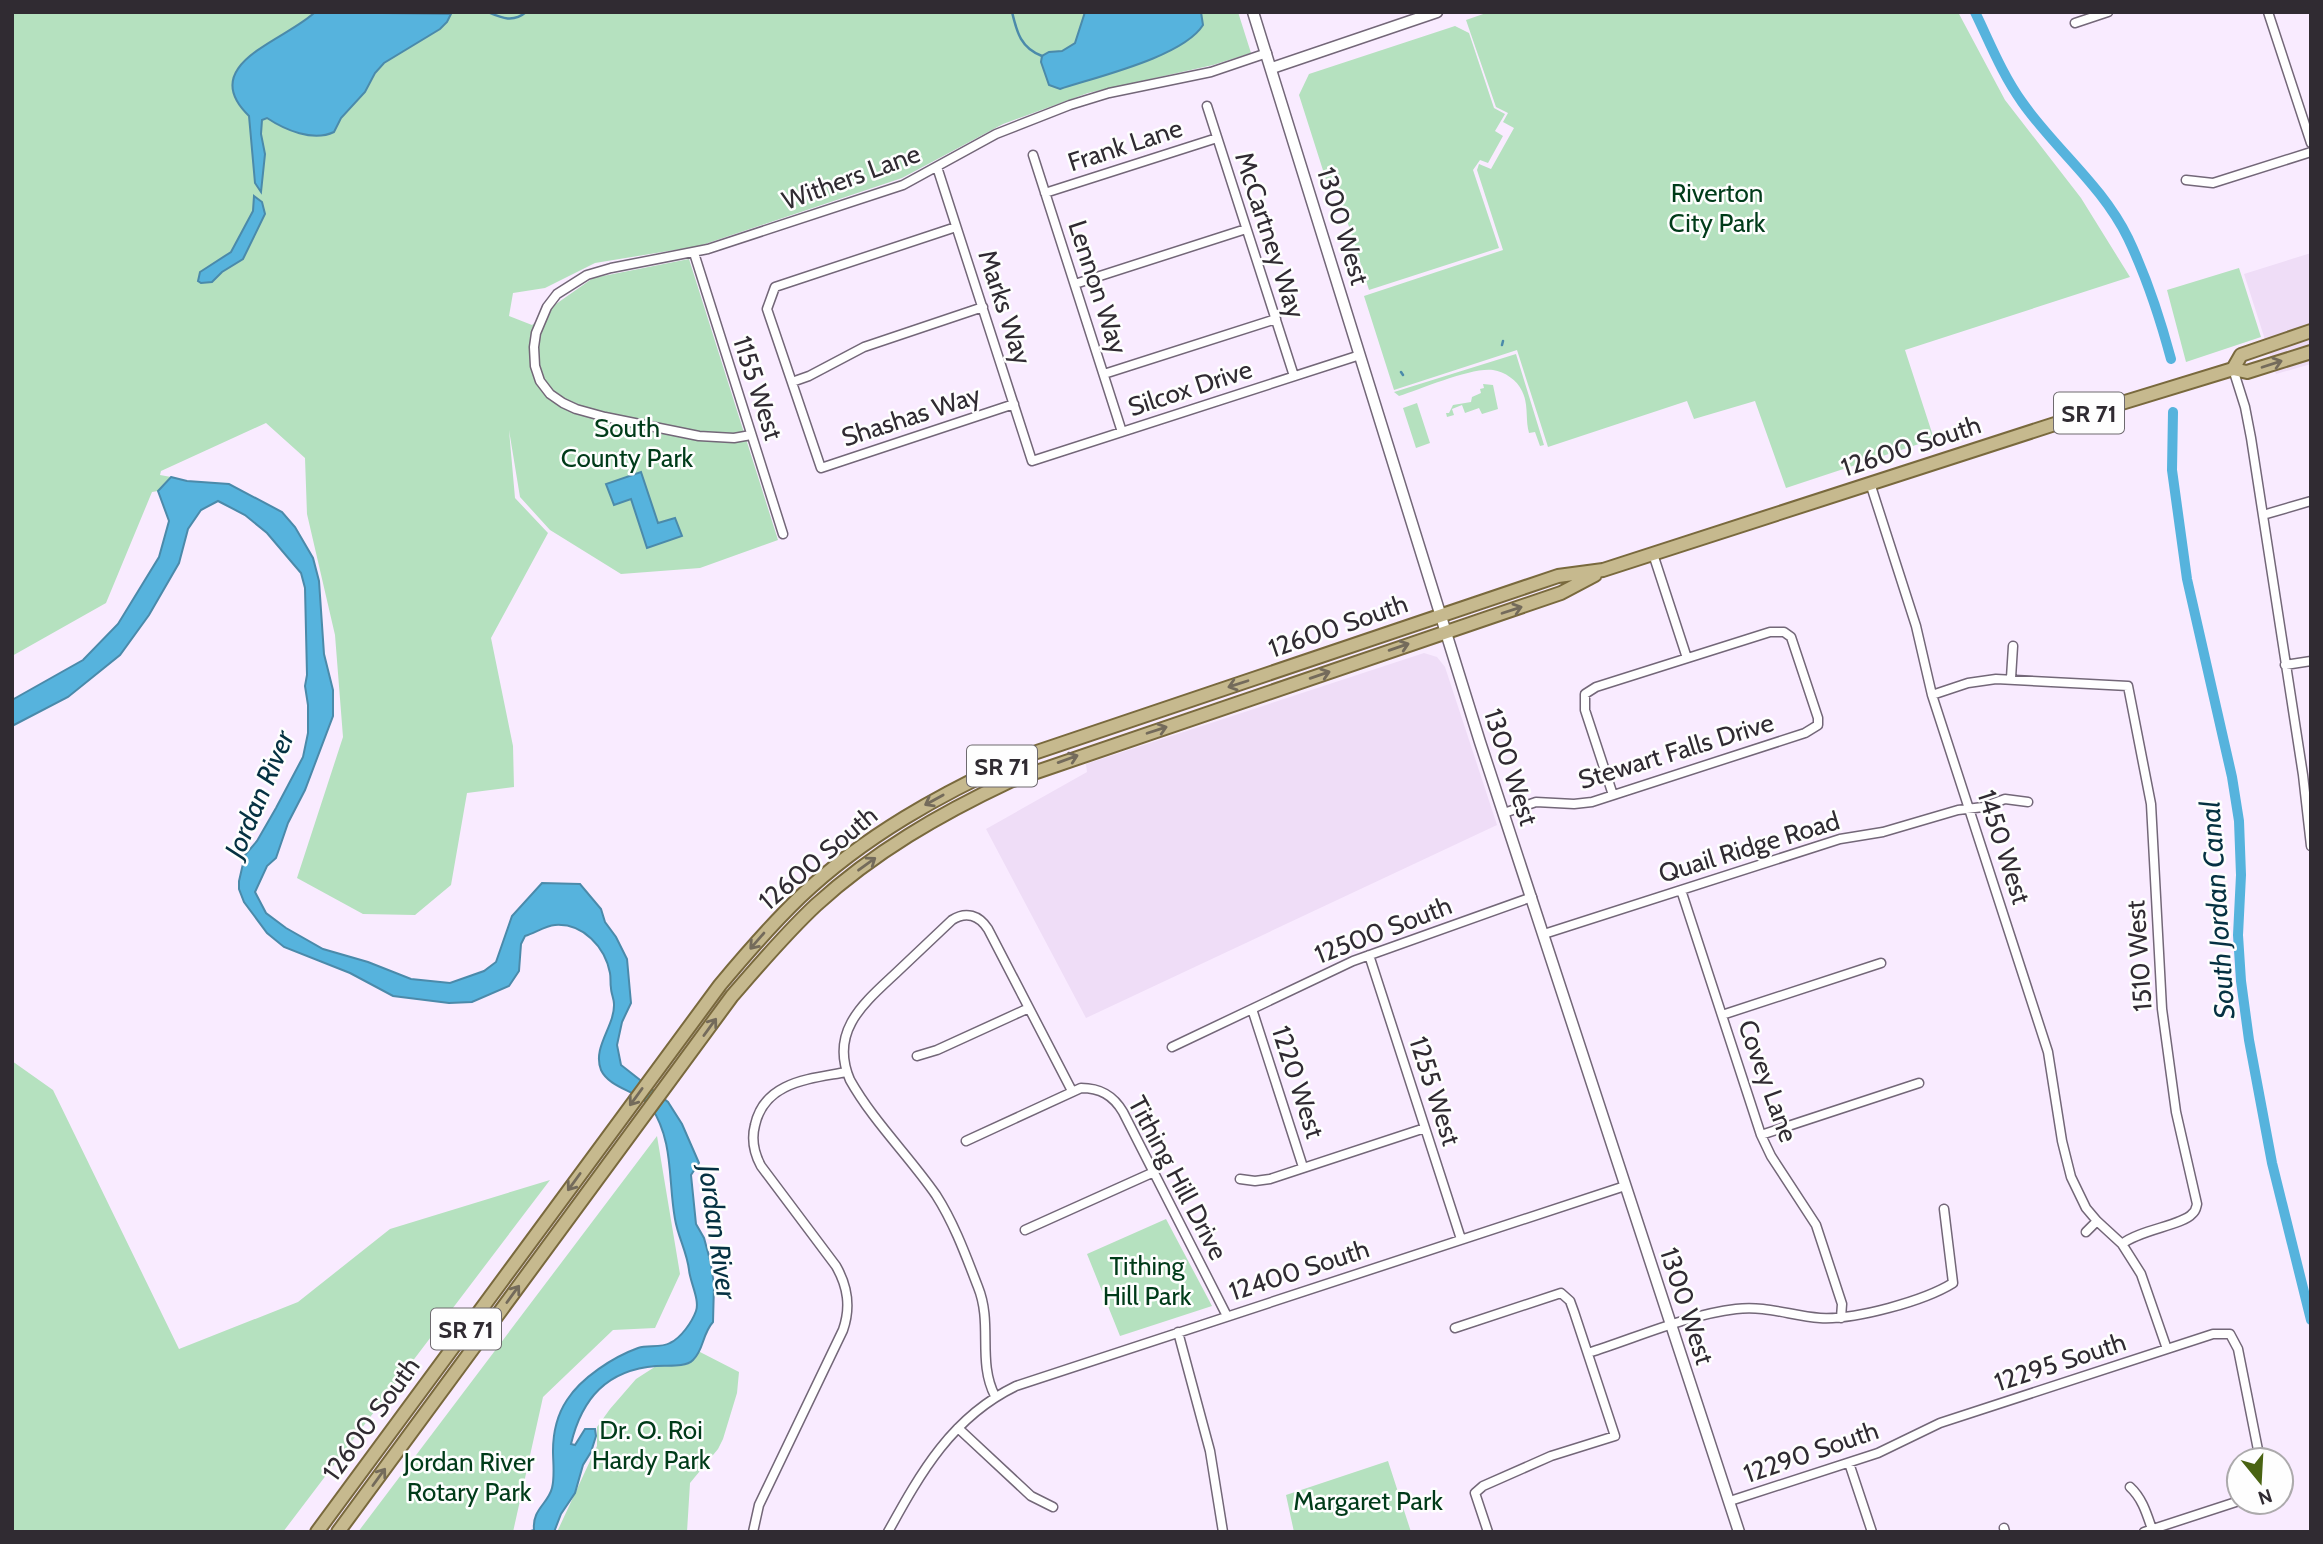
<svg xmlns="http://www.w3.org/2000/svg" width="2323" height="1544" viewBox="0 0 2323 1544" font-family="Cabin,sans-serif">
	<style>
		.built { fill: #efddf7 }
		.green { fill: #b5e1bf }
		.water { fill: #56b3dd; stroke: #4b8aaa; stroke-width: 2 }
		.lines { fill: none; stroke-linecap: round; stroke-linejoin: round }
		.stream { stroke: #4b8aaa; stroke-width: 2.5 }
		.canal { stroke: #56b3dd; stroke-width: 10 }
		.minor-casing { stroke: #736778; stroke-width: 11 }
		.tertiary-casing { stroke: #736778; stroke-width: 13 }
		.primary-casing { stroke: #79693d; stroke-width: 16 }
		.minor { stroke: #fff; stroke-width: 8 }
		.tertiary { stroke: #fff; stroke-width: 10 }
		.primary { stroke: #c6b98e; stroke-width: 12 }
		.oneway { stroke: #746b5b }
		.labels { text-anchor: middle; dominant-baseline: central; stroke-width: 5; stroke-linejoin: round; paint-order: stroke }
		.shield { fill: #fefefe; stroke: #6e6a6f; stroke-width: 2 }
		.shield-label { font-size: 24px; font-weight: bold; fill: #302b32 }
		.street-label { font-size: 26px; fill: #302b32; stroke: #fefefe }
		.park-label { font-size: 26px; fill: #003b19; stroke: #fefefe }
		.water-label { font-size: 28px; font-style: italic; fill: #053142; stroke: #fefefe }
	</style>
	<rect width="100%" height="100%" fill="#f9ebff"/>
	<!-- built -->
	<path class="built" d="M2311,253V364L2276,374L2244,274Z
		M1424,653L1437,657L1445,667L1497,825L1086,1018L986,829L1087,772L1086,764Z"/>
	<!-- green -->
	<path class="green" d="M12,12H1238L1251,53L1213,65L1088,93L1003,124L902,178L699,246L595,263L545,288L513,293L509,316L532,325L556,304L593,278L689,259L778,540L700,568L621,574L550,530L520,497L509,430L515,498L548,533L491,638L513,746L514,787L467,793L451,885L415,915L363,914L297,878L343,737L335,635L307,514L305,458L266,423L161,471L160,475L171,477L158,491L152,492L106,603L12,656Z
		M1489,12H1958L2005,100L2081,198L2130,277L1905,350L1934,439L1786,488L1755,401L1694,419L1687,401L1548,447L1517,350L1394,390L1364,296L1503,250L1477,170L1479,164L1491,169L1514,128L1503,122L1508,113L1496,107L1466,20Z
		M1455,26L1469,33L1494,108L1505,114L1495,131L1503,136L1488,163L1480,160L1473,170L1499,248L1369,290L1338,192L1328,186L1299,95L1309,74Z
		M2239,268L2261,337L2186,362L2167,290Z
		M1516,354L1544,445L1540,446L1535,432L1529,433C1525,419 1529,405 1522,391C1517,380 1505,372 1493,370C1472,367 1421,389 1399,396L1394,392Z
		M1483,384L1493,385L1498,409L1482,414L1479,408L1465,413L1462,405L1452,409L1454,415L1447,417L1446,413H1449L1453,405L1471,402L1472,397L1481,393L1480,389L1484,388Z
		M1417,403L1430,443L1416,448L1403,408Z
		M12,1061L53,1090L179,1349L298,1302L390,1229L550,1180L283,1532H12Z
		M657,1136L680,1274L655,1328L613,1330L543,1397L513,1532H358Z
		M1166,1219L1212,1306L1120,1336L1087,1254Z
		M700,1352L739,1372L737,1393L723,1439L718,1449L690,1483L687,1532H557L597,1446V1427L610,1409L636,1379L664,1361L680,1362Z
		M1388,1461L1411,1532H1294L1286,1495Z"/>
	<!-- water -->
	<path class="water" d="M315,12L451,14L447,22L440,29L384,63L375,73L365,92L341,118L334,132C313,142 285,130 267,118L262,120L261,134L265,154L261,192L255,183L249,116C195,64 287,40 315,12Z
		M1085,12H1201L1203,25C1183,57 1096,77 1060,89L1049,85L1041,62L1042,56L1049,52L1062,51L1075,43Z
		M254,196L262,202L265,214L243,259L222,272L212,282L201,283L198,281L200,272L231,252L253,211Z
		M641,472L658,523L675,518L682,536L647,548L631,499L614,505L606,484Z
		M171,477L187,481L229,484L282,512L295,527L313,558L319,581L324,654L333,690V716L305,790L288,823L276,858L267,866L255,892L266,913L286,928L323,949L368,962L411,979L450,983L484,971L496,962L512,916L542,883L580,884L601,909L605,922L616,937L627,959L631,1003L622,1022L617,1045L621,1065L668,1102L682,1124L699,1163L691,1175L696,1224L704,1238L710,1260L714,1284L713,1322C702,1334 704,1350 693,1360C685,1368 667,1365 656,1366C607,1370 582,1398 571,1444L575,1445L585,1429H595L596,1436L591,1452L583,1465L575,1493L561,1514L554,1532H527L534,1530C532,1509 548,1504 552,1488C555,1476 553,1463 553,1451C553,1434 557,1415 567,1400C581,1378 613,1357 638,1348C648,1345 661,1348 670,1343C681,1338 692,1322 696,1311C700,1300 690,1282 689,1270C687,1252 678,1237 675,1219C668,1181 674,1141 651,1107C639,1091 610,1089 601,1070C592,1047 615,1026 614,1004C614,999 611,993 611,988C610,983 611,978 610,973C605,947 583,923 555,925C545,926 535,933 525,936L521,944L519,971L509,986L472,1002L449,1003L393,996L350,973L284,947L267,933L244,902L239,889V881L245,855L257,841L276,808L303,757L308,733V705L305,686L307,675L305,588L301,573L267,533L245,515L218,501L201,510L188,529L179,563L149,615L120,655L68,697L12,726V700L83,660L118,624L159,557L169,521L158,491Z"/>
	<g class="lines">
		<!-- stream -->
		<path class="stream" d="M488,12C502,18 513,23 526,12
			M1012,12C1017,33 1021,48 1042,56
			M1502,345L1503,341
			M1401,372L1403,375"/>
		<!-- canal -->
		<path class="canal" d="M1975,12C1990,43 2002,74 2022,102C2055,149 2102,185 2128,238C2146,276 2160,318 2171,359
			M2173,412L2172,470L2187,579L2232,777L2239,821L2241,875L2238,935L2241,981L2249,1040L2272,1163L2311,1320"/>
		<!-- minor casing -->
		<g class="minor-casing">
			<path id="minor" d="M2268,12L2311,143
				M2075,23L2108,12
				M1207,106L1294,376
				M1033,155L1122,432
				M937,167L1032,461L1360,355
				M2186,180L2213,183L2311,152
				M1045,193L1217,138
				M956,227L775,287L767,309L821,468L1014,404
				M694,253L783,534
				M1075,284L1246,229
				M2233,369L2245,407L2251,438L2303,775L2311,846
				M1104,374L1276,319
				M792,382L809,376L864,347L983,307
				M751,435L734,438L699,436L605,417L576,409L563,403L550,394L540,381L535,366L534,347L536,333L547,307L557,294L587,275L611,268L708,249L903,185L996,134L1070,105L1109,93L1211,72L1267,53
				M1870,483L1916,626L1932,695L2048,1052L2062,1141L2071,1177L2086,1208L2097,1221L2122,1244L2141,1274L2167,1349
				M2263,515L2311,501
				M1653,554L1687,658
				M2285,665L2311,661
				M2011,678L2013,646
				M1932,695L1968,683L1996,679L2128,686L2151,804L2162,1009L2176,1112L2197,1204C2196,1208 2196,1211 2192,1214C2183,1225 2139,1230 2122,1244
				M1504,813L1536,802L1574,804L1592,802L1805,733L1818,725V718L1791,637L1784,632H1770L1596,687L1585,694V710L1613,795
				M1681,890L1761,1135L1771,1156L1816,1225L1842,1304L1841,1318
				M1544,934L1840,839L1883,832L1958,810L1983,807L2005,799L2028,802
				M1369,955L1461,1239
				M1252,1009L1303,1167
				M1722,1015L1881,963
				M1172,1047L1353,961L1532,897
				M917,1056L937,1050L1029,1008
				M1761,1135L1919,1083
				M966,1141L1081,1088C1100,1088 1113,1095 1123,1112L1227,1316
				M1240,1179L1255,1181L1270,1179L1425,1128
				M1025,1230L1154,1172
				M2086,1232L2097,1221
				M1455,1328L1561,1293L1570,1301L1574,1312L1615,1436L1551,1456L1483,1486L1475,1493L1488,1532
				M1178,1332L1210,1451L1223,1532
				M1588,1353C1636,1338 1686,1315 1736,1309C1765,1305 1792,1316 1820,1318C1855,1320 1924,1301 1953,1283L1944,1209
				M995,1396C977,1361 993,1324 978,1287C966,1256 954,1223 936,1195C909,1156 873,1121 850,1080C829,1031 864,1003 896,973C914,956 933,938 952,920C966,911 979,915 988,929L1072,1091
				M958,1428L1031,1496L1053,1507
				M1849,1463L1872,1532
				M2130,1487C2143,1499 2147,1515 2153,1532
				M1730,1501L1878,1453L1940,1423L2213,1334H2230L2238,1349L2260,1460
				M2004,1528L2005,1532
				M753,1532L759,1505L843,1330C851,1307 848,1287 836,1266L761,1166C754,1153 751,1140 755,1125C765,1081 810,1079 846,1072
				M888,1532C921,1472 952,1417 1016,1386L1625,1186
				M2144,1532L2239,1501"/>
		</g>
		<!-- tertiary casing -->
		<g class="tertiary-casing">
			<path id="tertiary" d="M1253,12L1480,742L1739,1532
				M1272,68L1437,12"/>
		</g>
		<!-- primary casing -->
		<g class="primary-casing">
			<path id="primary" d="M2233,369L2241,355L2311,331
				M317,1532L720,985C745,955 771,925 800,897C864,836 942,793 1022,757L1558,576L1603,570L2089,413L2233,369L2247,372L2311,352
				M338,1532L732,996C759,965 786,933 816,905C874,852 940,814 1010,781L1561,593L1595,575"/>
		</g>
		<!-- minor -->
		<use href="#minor" class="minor"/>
		<!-- tertiary -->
		<use href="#tertiary" class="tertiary"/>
		<!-- primary -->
		<use href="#primary" class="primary"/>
	</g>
	<!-- one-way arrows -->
	<defs><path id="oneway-shaft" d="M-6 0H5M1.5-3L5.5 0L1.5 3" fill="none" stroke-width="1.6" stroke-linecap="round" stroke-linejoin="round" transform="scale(1.75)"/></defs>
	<g class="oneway">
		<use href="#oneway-shaft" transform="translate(2272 364) rotate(-18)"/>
		<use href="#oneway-shaft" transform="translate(1512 610) rotate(-18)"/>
		<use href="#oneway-shaft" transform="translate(1399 647) rotate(-19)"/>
		<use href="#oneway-shaft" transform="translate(1320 675) rotate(-19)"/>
		<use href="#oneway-shaft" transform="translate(1238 684) rotate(162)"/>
		<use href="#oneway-shaft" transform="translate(1157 730) rotate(-18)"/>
		<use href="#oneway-shaft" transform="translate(1068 759) rotate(-20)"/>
		<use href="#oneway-shaft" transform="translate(934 800) rotate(151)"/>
		<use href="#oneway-shaft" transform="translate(867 864) rotate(-36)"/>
		<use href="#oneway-shaft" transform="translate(757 941) rotate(131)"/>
		<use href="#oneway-shaft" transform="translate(710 1027) rotate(-54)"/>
		<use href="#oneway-shaft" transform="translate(636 1097) rotate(126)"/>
		<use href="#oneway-shaft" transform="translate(574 1182) rotate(126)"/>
		<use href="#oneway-shaft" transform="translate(513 1294) rotate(-54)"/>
		<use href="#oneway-shaft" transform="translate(379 1477) rotate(-54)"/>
	</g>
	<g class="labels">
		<!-- shield labels -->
		<g class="shield">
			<rect x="2054" y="392.5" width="70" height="41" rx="5"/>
			<rect x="967" y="745.5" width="70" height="41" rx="5"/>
			<rect x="431" y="1308.5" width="70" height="41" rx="5"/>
		</g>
		<g class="shield-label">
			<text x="2089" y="413">SR 71</text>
			<text x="1002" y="766">SR 71</text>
			<text x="466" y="1329">SR 71</text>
		</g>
		<!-- street labels -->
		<g class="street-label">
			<text transform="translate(1125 145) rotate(-18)">Frank Lane</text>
			<text transform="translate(851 177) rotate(-20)">Withers Lane</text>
			<text transform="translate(1343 226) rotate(73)">1300 West</text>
			<text transform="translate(1270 235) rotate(72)">McCartney Way</text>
			<text transform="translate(1098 287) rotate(72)">Lennon Way</text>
			<text transform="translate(1005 307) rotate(72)">Marks Way</text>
			<text transform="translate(758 388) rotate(72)">1155 West</text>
			<text transform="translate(1190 388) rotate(-18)">Silcox Drive</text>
			<text transform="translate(911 416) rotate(-18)">Shashas Way</text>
			<text transform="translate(1911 446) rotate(-18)">12600 South</text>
			<text transform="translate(1338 626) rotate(-19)">12600 South</text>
			<text transform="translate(1676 751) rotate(-17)">Stewart Falls Drive</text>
			<text transform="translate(1511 767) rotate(72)">1300 West</text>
			<text transform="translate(1749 847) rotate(-17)">Quail Ridge Road</text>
			<text transform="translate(2004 847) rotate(72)">1450 West</text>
			<text transform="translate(818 858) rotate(-40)">12600 South</text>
			<text transform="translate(1383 930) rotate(-21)">12500 South</text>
			<text transform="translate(2139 956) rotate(-94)">1510 West</text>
			<text transform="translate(1768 1081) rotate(70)">Covey Lane</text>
			<text transform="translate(1298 1082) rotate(72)">1220 West</text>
			<text transform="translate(1435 1091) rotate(72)">1255 West</text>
			<text transform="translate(1178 1178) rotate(62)">Tithing Hill Drive</text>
			<text transform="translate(1299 1270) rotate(-18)">12400 South</text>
			<text transform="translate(1687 1306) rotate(72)">1300 West</text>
			<text transform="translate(2060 1362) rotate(-18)">12295 South</text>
			<text transform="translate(371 1419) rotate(-54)">12600 South</text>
			<text transform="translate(1811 1452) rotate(-19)">12290 South</text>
		</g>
		<!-- park labels -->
		<g class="park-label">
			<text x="1717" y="193">Riverton<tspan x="1717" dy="30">City Park</tspan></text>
			<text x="627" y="428">South<tspan x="627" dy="30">County Park</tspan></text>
			<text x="1147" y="1266">Tithing<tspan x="1147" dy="30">Hill Park</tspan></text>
			<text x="651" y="1430">Dr. O. Roi<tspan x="651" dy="30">Hardy Park</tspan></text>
			<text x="469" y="1462">Jordan River<tspan x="469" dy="30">Rotary Park</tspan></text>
			<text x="1368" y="1501">Margaret Park</text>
		</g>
		<!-- water labels -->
		<g class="water-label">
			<text transform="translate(259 794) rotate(-67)">Jordan River</text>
			<text transform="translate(2217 910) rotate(-94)">South Jordan Canal</text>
			<text transform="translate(718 1232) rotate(82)">Jordan River</text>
		</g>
	</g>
	<!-- border -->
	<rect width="2323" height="1544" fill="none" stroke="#302b32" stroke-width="28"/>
	<!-- north arrow -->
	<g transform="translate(2260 1481) rotate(162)"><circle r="33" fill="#fefefe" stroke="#acaaac" stroke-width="2"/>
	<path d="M0-5L12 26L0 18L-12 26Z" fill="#496312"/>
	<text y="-10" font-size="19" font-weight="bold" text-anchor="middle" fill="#302b32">N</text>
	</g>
</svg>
